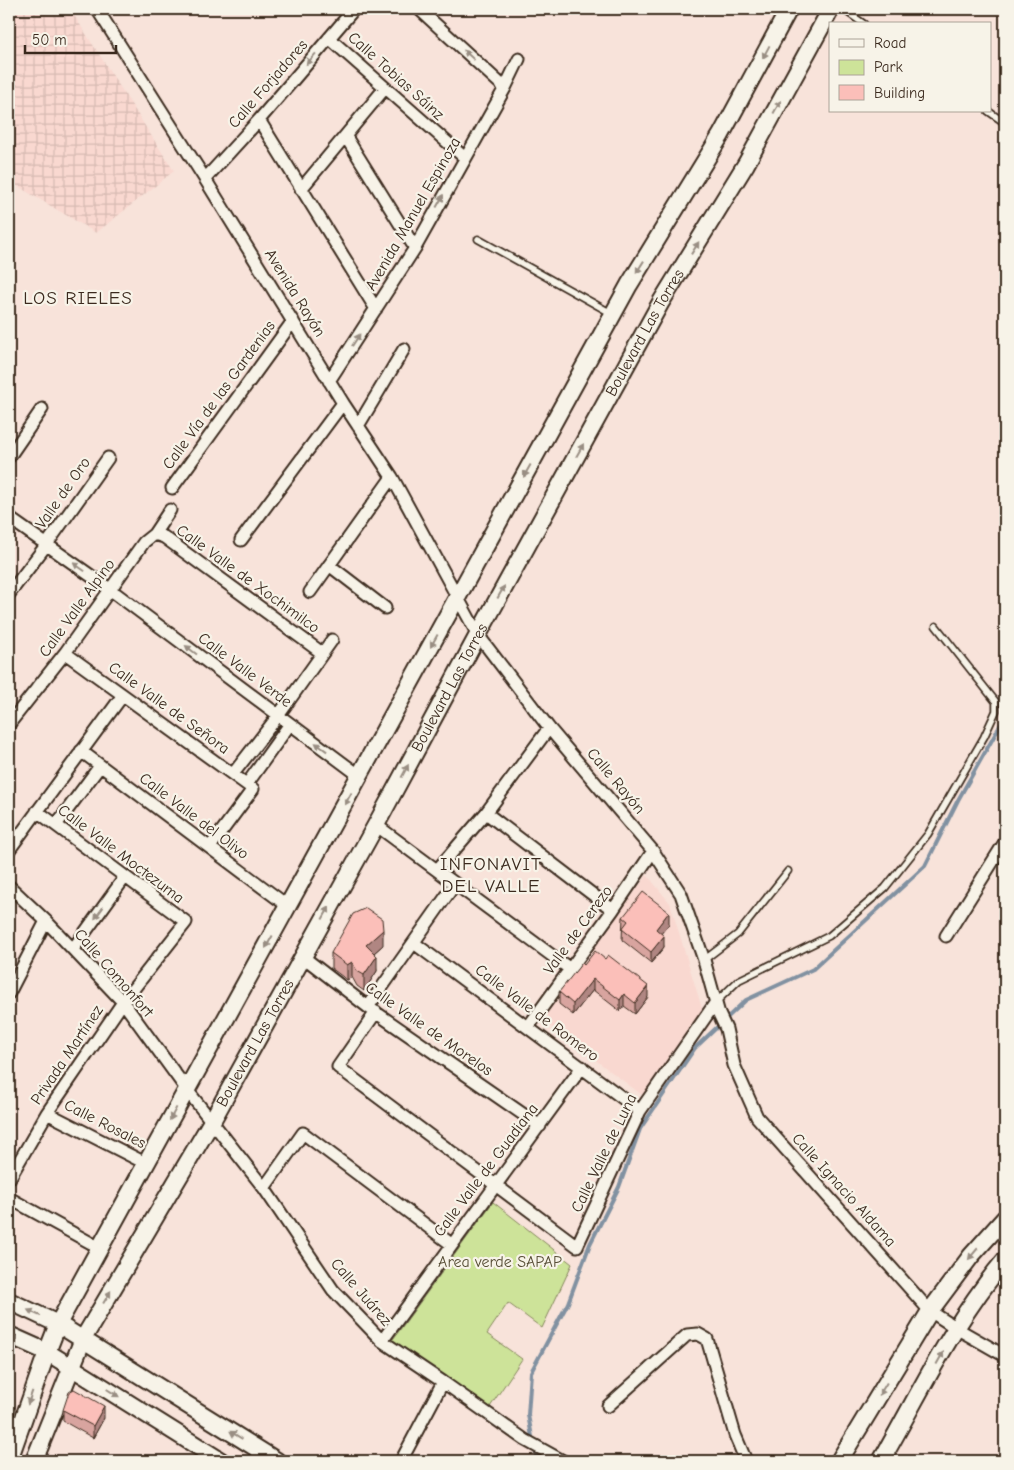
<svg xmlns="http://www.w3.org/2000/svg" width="1014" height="1470" viewBox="0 0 1014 1470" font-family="'Comic Neue',sans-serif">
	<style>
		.built { fill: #f9d8d0 }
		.industrial { fill: url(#industrial-grid) }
		.park { fill: #cde399; stroke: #84865c }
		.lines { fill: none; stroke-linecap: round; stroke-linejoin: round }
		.stream { stroke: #8191a1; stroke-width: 4 }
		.lane-casing { stroke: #3b2a1e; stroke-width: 9 }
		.street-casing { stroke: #3b2a1e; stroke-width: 15 }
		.secondary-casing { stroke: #3b2a1e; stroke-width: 20 }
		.lane { stroke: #f7f3e8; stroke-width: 5.5 }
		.street { stroke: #f7f3e8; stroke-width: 11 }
		.secondary { stroke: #f7f3e8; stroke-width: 16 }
		.wall { fill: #d8a49f; stroke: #3b2a1e }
		.shaded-wall { fill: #b08682; stroke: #3b2a1e }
		.building { fill: #fbbfb9; stroke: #3b2a1e }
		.oneway { fill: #998e83 }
		.labels { text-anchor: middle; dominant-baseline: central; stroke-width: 4.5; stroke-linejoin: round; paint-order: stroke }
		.street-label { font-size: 16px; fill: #3b2a1e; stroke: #f7f3e8 }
		.park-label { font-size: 16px; fill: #584f37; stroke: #f7f3e8 }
		.quarter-label { font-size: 19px; letter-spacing: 1px; fill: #3b2a1e; stroke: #f7f3e8 }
	</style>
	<defs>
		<pattern id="industrial-grid" width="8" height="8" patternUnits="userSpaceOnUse" patternTransform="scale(1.25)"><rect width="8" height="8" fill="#f9d8d0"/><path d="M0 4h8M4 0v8" fill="none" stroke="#d6bab2"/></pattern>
	</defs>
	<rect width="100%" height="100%" fill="#f8e3da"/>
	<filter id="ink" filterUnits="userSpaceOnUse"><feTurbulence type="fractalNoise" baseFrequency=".02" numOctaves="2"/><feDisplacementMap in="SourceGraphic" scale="10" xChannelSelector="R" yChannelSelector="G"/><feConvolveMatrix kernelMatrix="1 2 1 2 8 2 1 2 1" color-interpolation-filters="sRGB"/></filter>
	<g filter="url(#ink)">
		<!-- built -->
		<path class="built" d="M647,875L670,903L704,1015L642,1095L542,1020Z"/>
		<!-- industrial -->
		<path class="industrial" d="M9,9H70L174,171L96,233L9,181Z"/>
		<!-- park -->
		<path class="park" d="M493,1202L572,1264L542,1328L508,1303L487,1334L522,1359L490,1407L391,1342Z"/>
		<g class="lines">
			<!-- stream -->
			<path class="stream" d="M533,1442L528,1415L531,1372L568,1303L590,1244L619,1187L640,1129L695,1048L746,1000L813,969L925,866L958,800L1005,717
				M535,1449L537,1461"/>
			<!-- lane casing -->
			<g class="lane-casing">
				<path id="lane" d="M843,9L864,24
					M988,111L1005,123
					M478,239L611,313
					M704,960L738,934L788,871
					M716,1002L739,980L829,936L885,888L928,834L984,737L996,711V702L936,626"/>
			</g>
			<!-- street casing -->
			<g class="street-casing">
				<path id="street" d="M97,9L205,179L343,403L392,477L478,635L549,728L653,851L681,894L704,960L719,1014L726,1029L734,1065L757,1117L930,1311L956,1328L1005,1356
					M419,9L505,88
					M329,38L465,158
					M259,120L376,309
					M346,137L415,248
					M205,179L259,120L354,9
					M301,189L385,88
					M329,381L415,248L505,88L519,59
					M358,426L404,349
					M9,457L42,409
					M172,488L293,321
					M9,518L111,590L360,776
					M154,534L164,537L322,653
					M241,540L343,403
					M329,565L385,608
					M310,592L392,477
					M9,594L47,544L108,458
					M65,653L253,789L210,847
					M9,724L65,653L144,542L154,534L170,510
					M81,751L289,907
					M233,774L278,716L332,640
					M247,784L290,724
					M486,813L613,910
					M56,825L100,766
					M376,825L570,969
					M9,850L123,695
					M437,870L486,813L549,728
					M9,886L46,921L123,1002L187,1090L264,1188L333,1290L382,1341L443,1382L525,1440L563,1461
					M946,936L1005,842
					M414,943L640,1111
					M73,949L125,877
					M302,956L368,1007L540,1126
					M9,993L46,921
					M368,1007L455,884
					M376,1012L338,1067L577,1246L640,1111L716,1002
					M528,1027L613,910L653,851
					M47,1113L147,1164
					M9,1179L47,1113L123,1002L186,922L37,811
					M264,1188L303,1133L451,1244
					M9,1198L100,1248
					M382,1341L582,1067
					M608,1406L687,1335L698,1334L707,1339L735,1435L746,1461
					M401,1461L443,1382"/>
			</g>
			<!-- secondary casing -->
			<g class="secondary-casing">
				<g id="secondary">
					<path d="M9,1301L58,1324L277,1461"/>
					<path d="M9,1335L47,1352L221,1461"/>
					<path d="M9,1460L47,1352L58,1324L629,285L721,135L789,9"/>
					<path id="s1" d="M34,1461L83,1339L212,1121L376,825L478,635L661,302L746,164L831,9"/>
					<path d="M839,1461L930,1311L971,1256L1005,1218"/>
					<path d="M881,1461C920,1393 954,1320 1005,1260"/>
				</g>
			</g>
			<!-- lane -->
			<use href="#lane" class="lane"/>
			<!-- street -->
			<use href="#street" class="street"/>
			<!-- secondary -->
			<use href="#secondary" class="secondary"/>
		</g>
		<!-- wall -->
		<path class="wall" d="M623,917L669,924L661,933L664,947L651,963L622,940Z
			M383,945L374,953L377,971L364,991L357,986L352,977L347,980L331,968V953Z
			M605,959L648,997L635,1014L624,1006L620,1011L593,990L573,1015L559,1004V992L584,965Z
			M63,1410L104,1418L93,1438L63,1421Z"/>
		<!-- shaded-wall -->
		<path class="shaded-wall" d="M669,912V924L656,940V929Z
			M383,930V945L366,960V945Z
			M664,936V947L651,963V952Z
			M377,956V971L364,991V975Z
			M352,962V977L347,980V965Z
			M593,979V990L573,1015V1004Z
			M648,986V997L635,1014V1003Z
			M624,994V1006L620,1011V1000Z
			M16,1335V1350L9,1364V1348Z
			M104,1406V1418L93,1438V1426Z"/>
		<!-- building -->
		<path class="building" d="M643,892L669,912L656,929L664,936L651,952L622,929L628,921L623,917Z
			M366,908L382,919L383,930L366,945L377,956L364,975L357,971L352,962L347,965L331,953L353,914Z
			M595,951L605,959L608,955L648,986L635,1003L624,994L620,1000L593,979L573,1004L559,992L582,963L584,965Z
			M9,1331L16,1335L9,1348Z
			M74,1389L104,1406L93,1426L63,1410L69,1392Z"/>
		<!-- one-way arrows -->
		<defs><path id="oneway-solid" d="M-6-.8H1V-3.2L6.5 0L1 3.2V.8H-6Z" transform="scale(1.25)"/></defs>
		<g class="oneway">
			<use href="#oneway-solid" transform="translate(766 52) rotate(118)"/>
			<use href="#oneway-solid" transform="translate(469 55) rotate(-137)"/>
			<use href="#oneway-solid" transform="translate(311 59) rotate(131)"/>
			<use href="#oneway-solid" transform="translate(777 107) rotate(-61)"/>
			<use href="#oneway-solid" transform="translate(440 201) rotate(-61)"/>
			<use href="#oneway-solid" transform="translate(695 248) rotate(-58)"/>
			<use href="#oneway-solid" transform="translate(640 267) rotate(122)"/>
			<use href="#oneway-solid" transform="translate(356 340) rotate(-57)"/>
			<use href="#oneway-solid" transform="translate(580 450) rotate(-61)"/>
			<use href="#oneway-solid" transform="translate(527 471) rotate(119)"/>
			<use href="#oneway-solid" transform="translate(79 567) rotate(-145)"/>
			<use href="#oneway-solid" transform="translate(501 592) rotate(-61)"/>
			<use href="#oneway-solid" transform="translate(434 641) rotate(119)"/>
			<use href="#oneway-solid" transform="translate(191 650) rotate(-143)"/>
			<use href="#oneway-solid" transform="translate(321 747) rotate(-144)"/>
			<use href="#oneway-solid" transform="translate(405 771) rotate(-62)"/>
			<use href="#oneway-solid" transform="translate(348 799) rotate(119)"/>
			<use href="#oneway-solid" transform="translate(99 913) rotate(126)"/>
			<use href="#oneway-solid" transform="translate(326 913) rotate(-61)"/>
			<use href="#oneway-solid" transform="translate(269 942) rotate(119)"/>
			<use href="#oneway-solid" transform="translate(173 1114) rotate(118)"/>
			<use href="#oneway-solid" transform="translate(973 1254) rotate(130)"/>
			<use href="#oneway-solid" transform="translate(107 1297) rotate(-59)"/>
			<use href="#oneway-solid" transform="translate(34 1313) rotate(-155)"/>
			<use href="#oneway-solid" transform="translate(940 1358) rotate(-61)"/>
			<use href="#oneway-solid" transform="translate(883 1389) rotate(121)"/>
			<use href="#oneway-solid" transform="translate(113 1393) rotate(32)"/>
			<use href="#oneway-solid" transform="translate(30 1398) rotate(109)"/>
			<use href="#oneway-solid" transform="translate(236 1435) rotate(-148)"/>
		</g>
	</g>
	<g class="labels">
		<!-- street labels -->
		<g class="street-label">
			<text transform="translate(396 76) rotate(42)">Calle Tobias Sáinz</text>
			<text transform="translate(268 84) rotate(-49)">Calle Forjadores</text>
			<text transform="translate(413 214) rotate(-60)">Avenida Manuel Espinoza</text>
			<text transform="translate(295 293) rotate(58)">Avenida Rayón</text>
			<text stroke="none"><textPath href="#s1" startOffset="1284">Boulevard Las Torres</textPath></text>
			<text transform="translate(219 395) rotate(-54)">Calle Vía de las Gardenias</text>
			<text transform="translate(63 493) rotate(-55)">Valle de Oro</text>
			<text transform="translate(248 579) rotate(36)">Calle Valle de Xochimilco</text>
			<text transform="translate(77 608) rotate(-54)">Calle Valle Alpino</text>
			<text transform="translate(245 670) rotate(37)">Calle Valle Verde</text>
			<text stroke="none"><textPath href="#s1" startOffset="879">Boulevard Las Torres</textPath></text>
			<text transform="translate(169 708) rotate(36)">Calle Valle de Señora</text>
			<text transform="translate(616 781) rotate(50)">Calle Rayón</text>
			<text transform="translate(194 816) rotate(37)">Calle Valle del Olivo</text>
			<text transform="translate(121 854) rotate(37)">Calle Valle Moctezuma</text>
			<text transform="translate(578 930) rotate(-54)">Valle de Cerezo</text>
			<text transform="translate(114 973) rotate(49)">Calle Comonfort</text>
			<text transform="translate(537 1013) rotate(37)">Calle Valle de Romero</text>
			<text transform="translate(429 1029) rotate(35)">Calle Valle de Morelos</text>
			<text stroke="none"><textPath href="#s1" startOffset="474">Boulevard Las Torres</textPath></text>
			<text transform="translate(67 1055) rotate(-56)">Privada Martínez</text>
			<text transform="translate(105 1124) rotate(27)">Calle Rosales</text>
			<text transform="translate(604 1153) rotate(-64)">Calle Valle de Luna</text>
			<text transform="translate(486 1170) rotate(-53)">Calle Valle de Guadiana</text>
			<text transform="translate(844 1190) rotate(48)">Calle Ignacio Aldama</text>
			<text transform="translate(361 1292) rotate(49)">Calle Juárez</text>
		</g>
		<!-- park labels -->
		<g class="park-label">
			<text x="500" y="1262">Area verde SAPAP</text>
		</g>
		<!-- quarter labels -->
		<g class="quarter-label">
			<text x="78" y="298">LOS RIELES</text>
			<text x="491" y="864">INFONAVIT<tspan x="491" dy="22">DEL VALLE</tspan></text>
		</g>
	</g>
	<!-- margin -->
	<rect width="1014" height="1470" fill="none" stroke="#f7f3e8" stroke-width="30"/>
	<rect x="15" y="15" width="984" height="1440" fill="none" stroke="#3b2a1e" stroke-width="2" filter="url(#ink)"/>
	<!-- legend -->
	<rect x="829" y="22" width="162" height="90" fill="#f7f3e8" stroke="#aca397"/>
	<rect x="839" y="39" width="25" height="8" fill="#f7f3e8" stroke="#aca397"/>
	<text x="874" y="48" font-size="15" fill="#3b2a1e">Road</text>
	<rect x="839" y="60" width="25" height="15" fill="#cde399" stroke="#aca397"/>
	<text x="874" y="72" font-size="15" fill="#3b2a1e">Park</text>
	<rect x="839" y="85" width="25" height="15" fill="#fbbfb9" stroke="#aca397"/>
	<text x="874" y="98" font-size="15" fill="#3b2a1e">Building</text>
	<!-- scale -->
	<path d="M25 45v8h91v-8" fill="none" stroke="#3b2a1e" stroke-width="2.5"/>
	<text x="32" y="45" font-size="15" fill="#3b2a1e" stroke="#f7f3e8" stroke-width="4" paint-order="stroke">50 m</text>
</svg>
